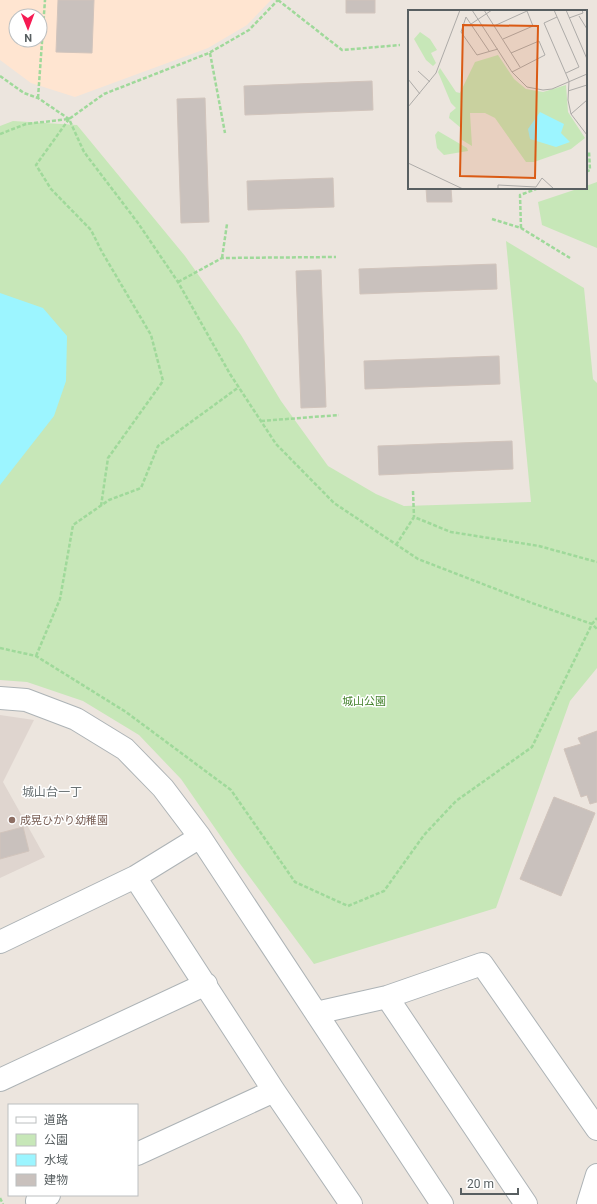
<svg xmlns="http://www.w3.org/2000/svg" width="597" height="1204" viewBox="0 0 597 1204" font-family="Roboto,'Noto Sans JP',sans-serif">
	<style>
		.commercial { fill: #ffe5d1; fill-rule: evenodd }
		.education { fill: #dfd5cf }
		.green { fill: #c7e7b8 }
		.water { fill: #9cf5ff }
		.building { fill: #c9c1bd; stroke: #d1c4bc }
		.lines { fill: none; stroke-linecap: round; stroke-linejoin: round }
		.minor-casing { stroke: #adb3b6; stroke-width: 24 }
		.path { stroke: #9fd99a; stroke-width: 2.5; stroke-dasharray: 4 2; stroke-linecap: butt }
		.minor { stroke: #fff; stroke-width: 22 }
		.education-dot { fill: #8d6e63; stroke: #fff; stroke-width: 1.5 }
		.labels { text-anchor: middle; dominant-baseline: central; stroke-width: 3; stroke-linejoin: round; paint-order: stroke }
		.park-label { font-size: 11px; fill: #45832e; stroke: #fff }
		.education-label { font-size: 11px; fill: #785e54; stroke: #fff; text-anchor: start }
		.neighbourhood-label { font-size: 12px; fill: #697173; stroke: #fff }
		.inset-road { fill: none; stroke: #adaba8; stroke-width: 1 }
		.view { fill: #da5a14; fill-opacity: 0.15; stroke: #da5a14; stroke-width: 2 }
		.inset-edge { fill: none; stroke: #585f61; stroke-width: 2 }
	</style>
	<rect width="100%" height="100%" fill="#ece5de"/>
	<!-- commercial -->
	<path class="commercial" d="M0,0H271L247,25L208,48L75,97L31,83L0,60ZM16,16H40V40H16Z"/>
	<!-- education -->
	<path class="education" d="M0,715L34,720L3,782L45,857L0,878Z"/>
	<!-- green -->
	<path class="green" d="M13,121L77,125L185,256L241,335L281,401L328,466L376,494L404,506L531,502L506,241L584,288L593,379L597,383V668L570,701L496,908L314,964L235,857L181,779L139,735L83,701L27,682L0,680V126Z
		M597,182V248L542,225L538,202L580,188H586V186Z"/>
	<!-- water -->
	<path class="water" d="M0,293L43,308L67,336L66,381L54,416L0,485Z"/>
	<!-- building -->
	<path class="building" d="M58,0H94L92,53L56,52Z
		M346,0H375V13H346Z
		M372,81L373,110L245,115L244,86Z
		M205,98L209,222L181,223L177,99Z
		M333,178L334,207L248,210L247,181Z
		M426,188H451L452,202H427Z
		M496,264L497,289L360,294L359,269Z
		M321,270L326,407L301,408L296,271Z
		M499,356L500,384L365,389L364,361Z
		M512,441L513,469L379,475L378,446Z
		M597,731V802L590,804L587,795L581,797L564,749L581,744L578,738Z
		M554,797L595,813L561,896L520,879Z
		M23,827L29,851L0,859V833Z"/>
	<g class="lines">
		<!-- minor casing -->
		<g class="minor-casing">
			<path id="minor" d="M0,698L26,700L76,719L125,749L163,788L200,837L442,1204
				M135,877L274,1091L351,1204
				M0,942L135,877L200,837
				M387,997L526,1204
				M316,1013L387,997L482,964L597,1129
				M0,1080L206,984
				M137,1154L274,1091
				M39,1204L37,1201L49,1195
				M588,1204L597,1175"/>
		</g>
		<!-- path -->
		<path class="path" d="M278,0L342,50L400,45
			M210,53L225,133
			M0,76L24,93L38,98L69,119L84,152L138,223L178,282L230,374L276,444L334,503L418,559L532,603L592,624L597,629
			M38,98L45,0
			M69,119L36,165L51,189L91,230L102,252L151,335L163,381L108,458L101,506
			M0,134L26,124L69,119L104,94L209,53L249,30L278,0
			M586,172L590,170L589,152
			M492,219L521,228L570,258
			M521,228L520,195L539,188
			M222,258L227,224
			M178,282L222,258L336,257
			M261,421L339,415
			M413,491L414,517
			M396,545L414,517L451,532L539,546L597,562
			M0,648L36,656L126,712L231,790L295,882L348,906L384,891L424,835L456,801L532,747L592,624L597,618
			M36,656L60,599L73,525L109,500L141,488L158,446L239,387
			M0,1198L3,1204"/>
		<!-- minor -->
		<use href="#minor" class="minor"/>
	</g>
	<!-- markers -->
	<circle class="education-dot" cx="12" cy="820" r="4"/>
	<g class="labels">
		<!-- park labels -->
		<g class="park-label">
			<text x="364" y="701">城山公園</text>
		</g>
		<!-- education labels -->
		<g class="education-label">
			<text x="20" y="820">成晃ひかり幼稚園</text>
		</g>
		<!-- neighbourhood labels -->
		<g class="neighbourhood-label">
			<text x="52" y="792">城山台一丁</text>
		</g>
	</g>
	<!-- overview -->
	<g transform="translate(408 10)">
		<rect width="179" height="179" fill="#ece5de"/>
		<path d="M12,22L22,29L29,40L23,43L28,53L25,56L18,50L6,29ZM90,45L106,69L118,79L135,82L158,75L160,102L177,128L163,139L126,152H118L87,108L77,103H62L64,136L54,130L53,118L41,108L42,103L48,98L43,93L30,62L32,58L48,82L52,83L67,52ZM30,121L59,138L60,141L36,145L29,138L27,125Z" fill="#c7e7b8"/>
		<path d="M132,102L156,114L153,123L162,132L148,137L122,129L120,119Z" fill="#9cf5ff"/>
		<path class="inset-road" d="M64,0L104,62L119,77L135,80L144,79L179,64M76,0L112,57M146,0L171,57L158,63M158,0L179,49M171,6L179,19M149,7L136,13L161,71L160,90L163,104L179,125M161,8L175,3L174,0M63,14L84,0M86,16L119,1L125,16L95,29M81,41L58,7L53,22L69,45L90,39M103,43L131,31L137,45L104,62M10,61L22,72M0,69L12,84M160,81L179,75M0,97L28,63L52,0M163,104L179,90M0,153L55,179M90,179V175L128,177L134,168L146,179"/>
		<path class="view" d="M55,15L130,16L127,168L52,166Z"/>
		<rect width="179" height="179" class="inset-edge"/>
	</g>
	<!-- legend -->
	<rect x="8" y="1104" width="130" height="92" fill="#ffffff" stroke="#bcbfc0"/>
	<rect x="16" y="1117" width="20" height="6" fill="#ffffff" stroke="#bcbfc0"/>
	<text x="44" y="1124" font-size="12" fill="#585f61">道路</text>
	<rect x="16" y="1134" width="20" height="12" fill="#c7e7b8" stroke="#bcbfc0"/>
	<text x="44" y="1144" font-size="12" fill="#585f61">公園</text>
	<rect x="16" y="1154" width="20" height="12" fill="#9cf5ff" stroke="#bcbfc0"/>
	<text x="44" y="1164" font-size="12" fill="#585f61">水域</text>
	<rect x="16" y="1174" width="20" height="12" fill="#c9c1bd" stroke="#bcbfc0"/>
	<text x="44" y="1184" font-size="12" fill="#585f61">建物</text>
	<!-- north arrow -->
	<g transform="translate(28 28) rotate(179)"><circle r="19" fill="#ffffff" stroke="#bcbfc0"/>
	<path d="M0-3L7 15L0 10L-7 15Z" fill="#f61b53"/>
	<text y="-6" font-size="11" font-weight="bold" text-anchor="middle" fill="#585f61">N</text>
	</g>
	<!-- scale -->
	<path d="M461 1188v6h57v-6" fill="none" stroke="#585f61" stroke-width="2"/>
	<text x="467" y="1188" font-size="12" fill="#585f61" stroke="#ffffff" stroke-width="3" paint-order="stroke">20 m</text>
</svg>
